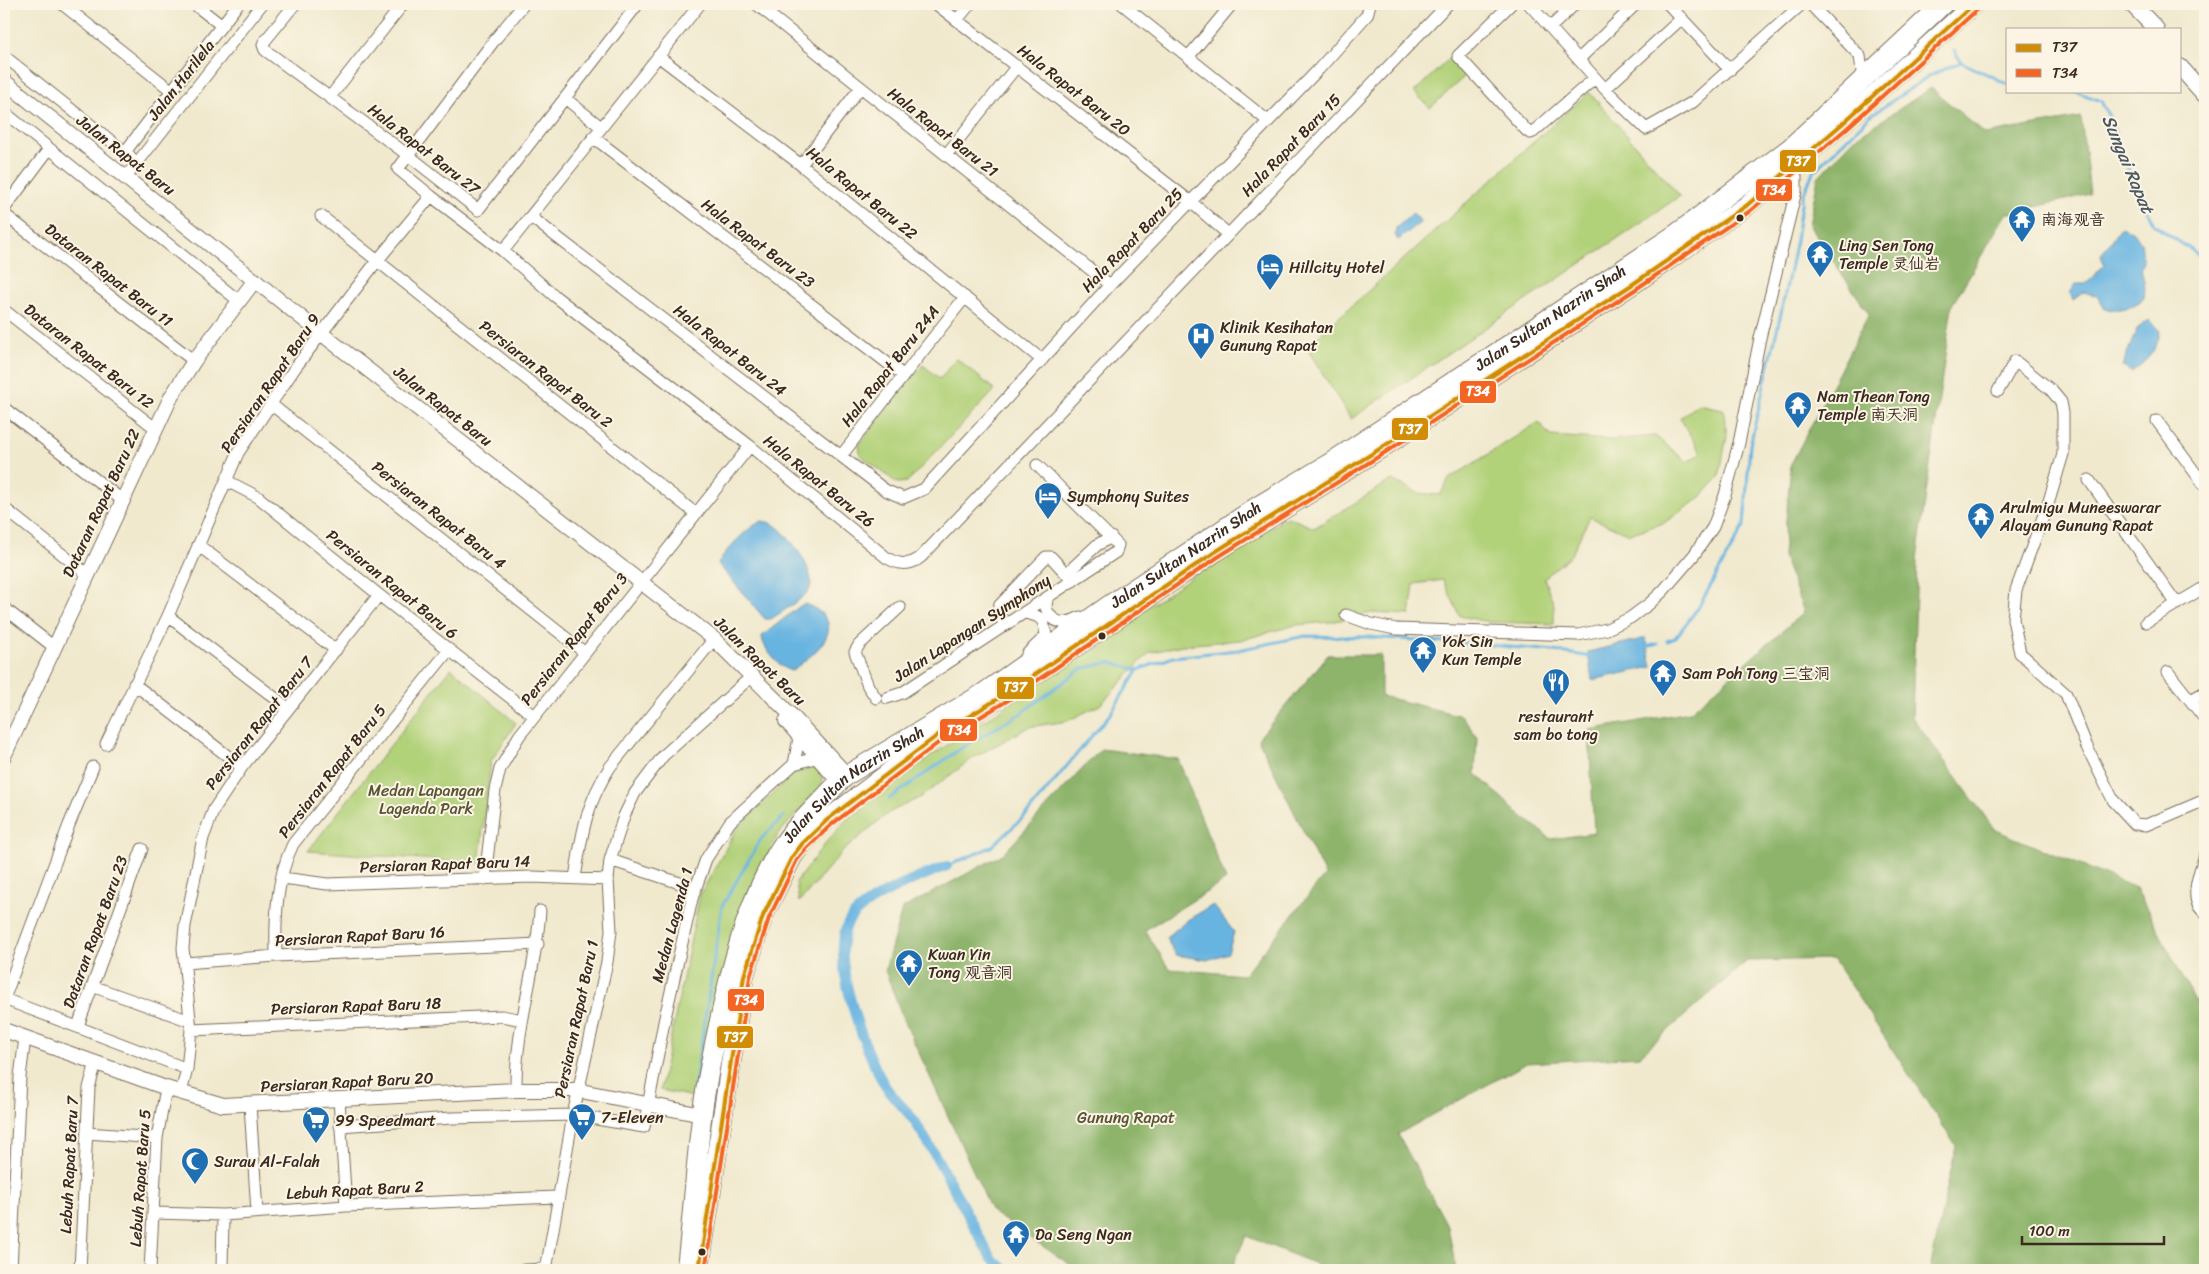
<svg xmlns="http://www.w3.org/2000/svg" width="2209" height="1274" viewBox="0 0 2209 1274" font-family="Sriracha,'LXGW WenKai TC',sans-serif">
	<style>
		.green { fill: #b2d27a; stroke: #767e4c }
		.forest { fill: #8db46a; stroke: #646f44 }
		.water { fill: #68b4e1; stroke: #526f80 }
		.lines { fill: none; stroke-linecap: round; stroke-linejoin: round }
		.stream { stroke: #68b4e1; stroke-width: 3 }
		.canal { stroke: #68b4e1; stroke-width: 10 }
		.river { stroke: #68b4e1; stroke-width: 18 }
		.minor-casing { stroke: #7a6d5c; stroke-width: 13 }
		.tertiary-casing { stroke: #7a6d5c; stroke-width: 16 }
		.secondary-casing { stroke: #7a6d5c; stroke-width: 18 }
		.trunk-casing { stroke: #7a6d5c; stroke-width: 21 }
		.minor { stroke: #fff; stroke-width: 11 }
		.tertiary { stroke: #fff; stroke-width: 14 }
		.secondary { stroke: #fff; stroke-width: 16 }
		.trunk { stroke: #fff; stroke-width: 19 }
		.bus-1-casing { stroke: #fcf5e5; stroke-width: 8 }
		.bus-2-casing { stroke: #fcf5e5; stroke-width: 8 }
		.bus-1 { stroke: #d18d06; stroke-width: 4 }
		.bus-2 { stroke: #f26522; stroke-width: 4 }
		.bus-dot { fill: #3b2a1e; stroke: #fcf5e5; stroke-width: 2 }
		.labels { text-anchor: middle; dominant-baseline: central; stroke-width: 4; stroke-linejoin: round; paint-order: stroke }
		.street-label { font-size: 16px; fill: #3b2a1e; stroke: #fcf5e5 }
		.poi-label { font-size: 16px; fill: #3b2a1e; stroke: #fcf5e5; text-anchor: start }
		.park-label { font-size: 16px; fill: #595435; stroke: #fcf5e5 }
		.water-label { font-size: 18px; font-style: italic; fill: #4b5a62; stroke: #fcf5e5 }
		.line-badge { stroke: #fcf5e5; stroke-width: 2 }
		.badge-label { font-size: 14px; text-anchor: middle; font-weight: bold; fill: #fff }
	</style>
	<rect width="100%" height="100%" fill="#fcf5e5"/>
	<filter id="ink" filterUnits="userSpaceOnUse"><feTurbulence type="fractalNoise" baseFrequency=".02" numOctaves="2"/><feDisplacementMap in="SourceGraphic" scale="10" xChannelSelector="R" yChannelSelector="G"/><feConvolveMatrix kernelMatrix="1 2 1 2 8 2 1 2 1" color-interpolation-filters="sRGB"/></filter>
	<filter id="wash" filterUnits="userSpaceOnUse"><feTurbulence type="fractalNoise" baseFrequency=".0096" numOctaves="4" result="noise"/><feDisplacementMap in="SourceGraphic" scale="20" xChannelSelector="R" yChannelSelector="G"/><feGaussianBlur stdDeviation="1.12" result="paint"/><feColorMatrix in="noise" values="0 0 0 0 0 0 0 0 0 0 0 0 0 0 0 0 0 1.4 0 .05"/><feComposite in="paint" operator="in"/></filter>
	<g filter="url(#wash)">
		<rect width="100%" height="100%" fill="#f0e9ce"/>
		<!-- green -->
		<path class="green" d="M1450,58L1466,75L1430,108L1414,92Z
			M1589,92L1680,196L1351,419L1306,347Z
			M956,358L995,390L907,482L897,483L860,455L859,444L923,365L940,379Z
			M1698,404L1723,409L1727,436L1719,477L1701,497L1664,523L1629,534L1590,517L1571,555L1544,578L1554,605V624L1488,622L1460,616L1443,580L1414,584L1410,615L1372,613L1331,622L1296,625L1241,640L1182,645L1149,653L1100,705L1067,721L1029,727L973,758L921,797L888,813L843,851L799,902L796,882L827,841L866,799L1002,709L1068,662L1100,648L1122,625L1219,558L1288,517L1314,528L1392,480L1418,493L1440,495L1449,479L1539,422L1550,436L1612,440L1655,436L1687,462L1701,453L1680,418Z
			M451,668L516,723L491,761L479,863L308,851Z
			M805,762C815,764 822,773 823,783L777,836L743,906L698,1098L660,1090L700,895L736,830Z"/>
		<!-- forest -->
		<path class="forest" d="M1931,88L1985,134L2081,117L2090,194L2006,214L1952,305L1917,559L1912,717L1995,830L2136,888L2195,1001L2205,1000V1270H1930L1956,1146L1833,959L1747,961L1639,1056L1527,1063L1398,1134L1448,1227L1456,1270H1331L1246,1236L1231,1270H1078L992,1212L903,1018L885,970L902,909L1003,854L1101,749L1178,759L1226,880L1145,930L1169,969L1244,975L1325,875L1258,739L1328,655H1381V696L1462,716L1477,737L1475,773L1516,811L1551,839L1594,833L1589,730L1690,712L1804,612L1783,556L1791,464L1869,314L1809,225L1818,177L1854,139Z"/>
		<!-- water -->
		<path class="water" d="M1413,213L1421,222L1398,240L1395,235L1396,228Z
			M2121,227L2134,232L2141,242L2143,261L2141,267L2145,287L2144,298C2132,309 2121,310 2105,309L2097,296L2084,292L2073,300L2070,293L2076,284H2086L2104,265L2101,255Z
			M2149,320L2160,331C2158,350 2146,362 2131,372L2122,366L2137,329Z
			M762,521C765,522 770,522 773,524C787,532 817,571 810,588C806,598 781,612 771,619H765L718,564C724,551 748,527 762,521Z
			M805,604C853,623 817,653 791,671C780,668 762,648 762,636L800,606Z
			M1646,638L1652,667L1592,680L1588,652Z
			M1213,905L1234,932L1228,953L1207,960L1176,955L1166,938L1189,919Z"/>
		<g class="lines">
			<!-- stream -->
			<path class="stream" d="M1954,50L1961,62L2008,84
				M2074,91L2101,101L2113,125L2119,149L2154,225L2205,259
				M1667,641L1675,638L1698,608L1744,526L1750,445L1782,309L1796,240L1802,198L1813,172L1870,116L1929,76L1961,62
				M1643,648L1657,644
				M889,799L963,747L1020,714L1081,669L1110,662L1138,670
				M947,866L991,847L1026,815L1111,713L1138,670L1173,657L1238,650L1305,636L1368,637L1479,644L1554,651L1591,657
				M693,1098L722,906L761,839L784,816"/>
			<!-- canal -->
			<path class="canal" d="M947,866C922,876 867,897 851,918C826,952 865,1051 884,1084C892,1098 906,1108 915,1122C943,1165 966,1213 991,1258L1005,1270"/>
			<!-- river -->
			<path class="river" d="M1923,4L1925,8"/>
		</g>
	</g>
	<g filter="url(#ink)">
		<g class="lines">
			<!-- minor casing -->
			<g class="minor-casing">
				<path id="minor" d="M62,4L171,90
					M194,4L221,25
					M295,4L264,42L263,45L265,50L408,155L478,210L638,4
					M756,4L1110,285
					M936,4L1191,202L1228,234
					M1122,4L1268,121
					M1511,4L1458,56L1527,131L1530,133L1533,132L1595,78
					M1529,4L1605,89L1646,129L1693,102L1802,4
					M1668,4L1730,70
					M1810,4L1860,56L1862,71L1859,82
					M957,20L970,4
					M1551,27L1575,4
					M4,56L130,156
					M658,56L801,165L1042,360
					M1189,56L1232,4
					M1579,59L1636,4
					M1605,89L1682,18
					M330,97L403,4
					M566,99L601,127
					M4,112L239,301
					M593,137L903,375
					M125,152L238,4
					M946,155L1017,66
					M801,165L860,88
					M126,177L262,4
					M431,196L503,251L556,297L750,446L887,558C899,565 910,566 921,557L1448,4
					M4,209L49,149
					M4,214L194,361
					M321,216L695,513
					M531,217L885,490L903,498L924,489L1110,285L1319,69L1367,15L1370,4
					M503,251L700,4
					M4,310L155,428
					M1998,391L2015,361L2051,390L2061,402L2063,413V454L2049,501L2016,590L2013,619L2020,653L2066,694L2087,747L2113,800L2135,824L2146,825L2205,800
					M272,405L584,652
					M4,408L122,500
					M2157,421L2205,486
					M841,456L965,297
					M2089,480L2177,604
					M227,481L258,497L379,595L534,716
					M4,508L87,574
					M198,545L336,650
					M1066,574L1097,545L1111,537
					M1047,598L1046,608C1053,625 1065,625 1080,617
					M4,608L54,647
					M1025,613C1042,616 1044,619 1046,636L1027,654
					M1346,615L1371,624L1396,629L1578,635L1607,629L1630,618L1649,604L1663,591L1694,555L1713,527L1725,495L1739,443L1760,338L1796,191V177L1793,166
					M168,616L288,708
					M2146,622L2205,587
					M1005,625L998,612L999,606L1046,557H1051L1073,581
					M2168,672L2205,719
					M134,684L242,767
					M876,698L868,686L855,652L859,645L900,607
					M887,698L902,693L1116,552L1118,545L1037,465
					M2191,700L2205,692
					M106,744L168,616L238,453L295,368L377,261L431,196L398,169L493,42L524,4
					M794,764L799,738
					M2205,855C2200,871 2187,902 2205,912
					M610,860L695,888
					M283,878L327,884L532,877L608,880
					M575,878C582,834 585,806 610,767L714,639
					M485,879L495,790L500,769L519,736L750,446
					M276,956C275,918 276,879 293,844L449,650
					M185,963L276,956L538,944
					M92,986L190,1021
					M4,999L69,825L93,767
					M4,999L187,1069
					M78,1026L142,849
					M191,1030L502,1016L522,1020
					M516,1090C515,1029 536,971 540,911
					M181,1093L187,1069L191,1030L183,948L185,926L203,838L214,809L242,767L379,595
					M339,1099L346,1206
					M250,1105L257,1212
					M340,1126L452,1118L573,1115L644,1127L664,1022L692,899L706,859L730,822L742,811L794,764L818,757
					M87,1133L157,1138
					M154,1213L223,1215L346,1206L557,1197
					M11,1270L20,1077L25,1038
					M80,1270L89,1088L96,1062
					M150,1270L157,1138L166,1088
					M222,1270L223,1215
					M524,1270L547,1269
					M546,1270L573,1115L607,962L611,931L608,880L610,860L624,816L635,793L663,756L752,676"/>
			</g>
			<!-- tertiary casing -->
			<g class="tertiary-casing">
				<path id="tertiary" d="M4,81L322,334L714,639L793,717L847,775
					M786,721L839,782
					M4,756L171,397L194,361L255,280
					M4,1030L166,1088L223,1105L516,1090H576L702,1115"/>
			</g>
			<!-- secondary casing -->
			<g class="secondary-casing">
				<path id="secondary" d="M2132,4L2156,29
					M2180,67L2205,95"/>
			</g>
			<!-- trunk casing -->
			<g class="trunk-casing">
				<g id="trunk">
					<path id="s1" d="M686,1270C693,1219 695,1167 702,1115C707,1075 716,1035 725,996C737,946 752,894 779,850C795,825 819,804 839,782L847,775L982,694L1105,608L1258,506L1330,463L1676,234L1791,147L1943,4"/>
					<path d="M699,1270L744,976L763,916L792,857L802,844L827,820L938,735L1006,694L1215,552L1378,450L1633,284L1746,206L1842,124L1974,4"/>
				</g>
			</g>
			<!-- minor -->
			<use href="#minor" class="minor"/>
			<!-- tertiary -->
			<use href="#tertiary" class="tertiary"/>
			<!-- secondary -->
			<use href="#secondary" class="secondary"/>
			<!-- trunk -->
			<use href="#trunk" class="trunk"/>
			<!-- bus-1 casing -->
			<g class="bus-1-casing">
				<path id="bus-1" d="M699,1270L744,976L763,916L792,857L802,844L827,820L938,735L1006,694L1215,552L1378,450L1633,284L1746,206L1842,124L1974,4"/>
			</g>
			<!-- bus-2 casing -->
			<g class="bus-2-casing">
				<path id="bus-2" d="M705,1270L750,977L769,918L797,860L807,848L831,825L942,740L1010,699L1218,557L1381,455L1636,289L1750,211L1846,129L1978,9"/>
			</g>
			<!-- bus-1 -->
			<use href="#bus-1" class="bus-1"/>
			<!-- bus-2 -->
			<use href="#bus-2" class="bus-2"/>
		</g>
	</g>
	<!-- icons -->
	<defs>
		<g id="temple-pin" transform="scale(1.4375)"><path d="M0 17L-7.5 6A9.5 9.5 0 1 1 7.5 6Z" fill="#1f6fb2" stroke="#fcf5e5"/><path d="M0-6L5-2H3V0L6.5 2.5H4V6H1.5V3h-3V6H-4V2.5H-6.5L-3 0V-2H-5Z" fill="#fff"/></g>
		<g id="hotel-pin" transform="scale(1.4375)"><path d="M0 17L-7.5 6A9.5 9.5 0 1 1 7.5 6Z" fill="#1f6fb2" stroke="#fcf5e5"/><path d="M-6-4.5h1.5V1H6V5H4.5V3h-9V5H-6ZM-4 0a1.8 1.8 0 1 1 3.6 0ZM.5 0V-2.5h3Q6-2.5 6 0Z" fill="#fff"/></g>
		<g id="hospital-pin" transform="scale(1.4375)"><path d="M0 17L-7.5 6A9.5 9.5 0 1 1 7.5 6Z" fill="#1f6fb2" stroke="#fcf5e5"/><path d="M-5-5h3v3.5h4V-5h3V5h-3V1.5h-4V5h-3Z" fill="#fff"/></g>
		<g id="restaurant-pin" transform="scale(1.4375)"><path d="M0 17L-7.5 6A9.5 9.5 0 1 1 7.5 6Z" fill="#1f6fb2" stroke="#fcf5e5"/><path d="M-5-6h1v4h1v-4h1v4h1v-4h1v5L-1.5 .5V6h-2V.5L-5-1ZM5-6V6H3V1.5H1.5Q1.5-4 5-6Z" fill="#fff"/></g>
		<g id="supermarket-pin" transform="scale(1.4375)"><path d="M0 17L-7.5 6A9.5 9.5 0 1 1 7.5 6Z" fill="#1f6fb2" stroke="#fcf5e5"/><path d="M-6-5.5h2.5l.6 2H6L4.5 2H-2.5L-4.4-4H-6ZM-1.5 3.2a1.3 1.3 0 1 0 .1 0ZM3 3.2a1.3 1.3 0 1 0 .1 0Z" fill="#fff"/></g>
		<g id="mosque-pin" transform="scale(1.4375)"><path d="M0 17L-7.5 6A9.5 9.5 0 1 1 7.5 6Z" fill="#1f6fb2" stroke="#fcf5e5"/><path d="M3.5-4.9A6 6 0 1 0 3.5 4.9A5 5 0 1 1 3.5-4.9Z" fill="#fff"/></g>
	</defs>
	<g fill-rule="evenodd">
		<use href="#temple-pin" x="2022" y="219"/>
		<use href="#temple-pin" x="1820" y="254"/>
		<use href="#hotel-pin" x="1270" y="267"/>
		<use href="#hospital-pin" x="1201" y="336"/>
		<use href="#temple-pin" x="1798" y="405"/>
		<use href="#hotel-pin" x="1048" y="496"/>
		<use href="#temple-pin" x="1981" y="516"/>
		<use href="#temple-pin" x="1423" y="650"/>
		<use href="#temple-pin" x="1663" y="673"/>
		<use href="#restaurant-pin" x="1556" y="682"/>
		<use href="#temple-pin" x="909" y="963"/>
		<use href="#supermarket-pin" x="582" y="1117"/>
		<use href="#supermarket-pin" x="316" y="1120"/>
		<use href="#mosque-pin" x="195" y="1161"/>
		<use href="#temple-pin" x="1016" y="1234"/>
	</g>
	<!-- markers -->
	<g class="bus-dot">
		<circle cx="1740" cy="218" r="4.5"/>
		<circle cx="1102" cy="636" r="4.5"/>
		<circle cx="702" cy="1252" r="4.5"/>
	</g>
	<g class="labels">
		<!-- street labels -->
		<g class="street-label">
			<text transform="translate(181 80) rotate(-52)">Jalan Harilela</text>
			<text transform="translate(1074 90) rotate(38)">Hala Rapat Baru 20</text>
			<text transform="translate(943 132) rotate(38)">Hala Rapat Baru 21</text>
			<text transform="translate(1291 145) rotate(-46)">Hala Rapat Baru 15</text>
			<text transform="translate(424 149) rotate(38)">Hala Rapat Baru 27</text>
			<text transform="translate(126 155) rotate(38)">Jalan Rapat Baru</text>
			<text transform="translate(862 193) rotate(39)">Hala Rapat Baru 22</text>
			<text transform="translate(1132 240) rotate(-46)">Hala Rapat Baru 25</text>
			<text transform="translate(758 243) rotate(37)">Hala Rapat Baru 23</text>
			<text transform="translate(109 275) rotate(38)">Dataran Rapat Baru 11</text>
			<text stroke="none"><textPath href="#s1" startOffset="1374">Jalan Sultan Nazrin Shah</textPath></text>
			<text transform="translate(730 350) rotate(38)">Hala Rapat Baru 24</text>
			<text transform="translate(89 356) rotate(38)">Dataran Rapat Baru 12</text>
			<text transform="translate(890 366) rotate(-52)">Hala Rapat Baru 24A</text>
			<text transform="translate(546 374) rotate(38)">Persiaran Rapat Baru 2</text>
			<text transform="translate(270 383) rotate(-56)">Persiaran Rapat Baru 9</text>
			<text transform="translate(443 406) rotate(38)">Jalan Rapat Baru</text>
			<text transform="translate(819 481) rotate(39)">Hala Rapat Baru 26</text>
			<text transform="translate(101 503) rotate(-65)">Dataran Rapat Baru 22</text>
			<text transform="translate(439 515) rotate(38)">Persiaran Rapat Baru 4</text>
			<text stroke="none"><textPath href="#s1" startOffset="939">Jalan Sultan Nazrin Shah</textPath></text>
			<text transform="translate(392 584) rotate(39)">Persiaran Rapat Baru 6</text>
			<text transform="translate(972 628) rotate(-33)">Jalan Lapangan Symphony</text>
			<text transform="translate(574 639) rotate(-52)">Persiaran Rapat Baru 3</text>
			<text transform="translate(760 661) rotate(44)">Jalan Rapat Baru</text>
			<text transform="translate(259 723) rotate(-52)">Persiaran Rapat Baru 7</text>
			<text transform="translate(332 771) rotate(-52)">Persiaran Rapat Baru 5</text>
			<text stroke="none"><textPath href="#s1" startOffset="534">Jalan Sultan Nazrin Shah</textPath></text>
			<text transform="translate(445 864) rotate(-2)">Persiaran Rapat Baru 14</text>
			<text transform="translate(672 925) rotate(-75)">Medan Lagenda 1</text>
			<text transform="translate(95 932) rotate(-70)">Dataran Rapat Baru 23</text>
			<text transform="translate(360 936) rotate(-3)">Persiaran Rapat Baru 16</text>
			<text transform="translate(356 1006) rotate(-2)">Persiaran Rapat Baru 18</text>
			<text transform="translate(576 1019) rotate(-78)">Persiaran Rapat Baru 1</text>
			<text transform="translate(347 1082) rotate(-3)">Persiaran Rapat Baru 20</text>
			<text transform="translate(69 1165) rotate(-87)">Lebuh Rapat Baru 7</text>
			<text transform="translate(140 1178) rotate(-86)">Lebuh Rapat Baru 5</text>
			<text transform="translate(355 1190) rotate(-3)">Lebuh Rapat Baru 2</text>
		</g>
		<!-- poi labels -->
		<g class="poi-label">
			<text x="2041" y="219">南海观音</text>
			<text x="1839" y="245">Ling Sen Tong<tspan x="1839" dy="18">Temple 灵仙岩</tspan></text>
			<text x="1289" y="267">Hillcity Hotel</text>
			<text x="1220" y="327">Klinik Kesihatan<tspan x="1220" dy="18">Gunung Rapat</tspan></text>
			<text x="1817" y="396">Nam Thean Tong<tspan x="1817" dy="18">Temple 南天洞</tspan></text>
			<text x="1067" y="496">Symphony Suites</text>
			<text x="2000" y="507">Arulmigu Muneeswarar<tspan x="2000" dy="18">Alayam Gunung Rapat</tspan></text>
			<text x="1442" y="641">Yok Sin<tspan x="1442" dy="18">Kun Temple</tspan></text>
			<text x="1682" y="673">Sam Poh Tong 三宝洞</text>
			<text x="1556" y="716" text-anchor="middle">restaurant<tspan x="1556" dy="18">sam bo tong</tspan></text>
			<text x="928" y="954">Kwan Yin<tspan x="928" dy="18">Tong 观音洞</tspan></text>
			<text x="601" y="1117">7-Eleven</text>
			<text x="335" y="1120">99 Speedmart</text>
			<text x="214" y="1161">Surau Al-Falah</text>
			<text x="1035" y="1234">Da Seng Ngan</text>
		</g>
		<!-- park labels -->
		<g class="park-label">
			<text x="426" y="790">Medan Lapangan<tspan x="426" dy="18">Lagenda Park</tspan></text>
			<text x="1126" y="1117">Gunung Rapat</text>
		</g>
		<!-- water labels -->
		<g class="water-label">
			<text transform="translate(2128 164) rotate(67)">Sungai Rapat</text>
		</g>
	</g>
	<g class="line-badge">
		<rect x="1779" y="149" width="38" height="24" rx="5" fill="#d18d06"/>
		<rect x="1755" y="178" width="38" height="24" rx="5" fill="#f26522"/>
		<rect x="1459" y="380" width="38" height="24" rx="5" fill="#f26522"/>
		<rect x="1391" y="417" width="38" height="24" rx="5" fill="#d18d06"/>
		<rect x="996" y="676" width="39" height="24" rx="5" fill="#d18d06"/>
		<rect x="939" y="718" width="39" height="24" rx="5" fill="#f26522"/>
		<rect x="727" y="988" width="38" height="24" rx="5" fill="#f26522"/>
		<rect x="716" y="1025" width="38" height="24" rx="5" fill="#d18d06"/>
	</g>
	<g class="badge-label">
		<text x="1798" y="166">T37</text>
		<text x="1774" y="195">T34</text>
		<text x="1478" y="396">T34</text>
		<text x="1410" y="434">T37</text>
		<text x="1015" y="692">T37</text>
		<text x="959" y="735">T34</text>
		<text x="746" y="1005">T34</text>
		<text x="735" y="1042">T37</text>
	</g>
	<!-- margin -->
	<rect width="2209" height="1274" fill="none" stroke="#fcf5e5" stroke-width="20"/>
	<!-- legend -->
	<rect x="2006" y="28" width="175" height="65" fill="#fcf5e5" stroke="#afa495"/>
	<rect x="2016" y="44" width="25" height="8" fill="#d18d06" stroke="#afa495"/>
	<text x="2052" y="52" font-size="15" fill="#3b2a1e">T37</text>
	<rect x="2016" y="69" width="25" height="8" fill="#f26522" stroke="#afa495"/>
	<text x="2052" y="78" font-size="15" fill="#3b2a1e">T34</text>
	<!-- scale -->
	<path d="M2022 1236v8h142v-8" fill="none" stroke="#3b2a1e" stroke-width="2.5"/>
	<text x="2029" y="1236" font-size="15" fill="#3b2a1e" stroke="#fcf5e5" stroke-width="4" paint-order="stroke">100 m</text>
</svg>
